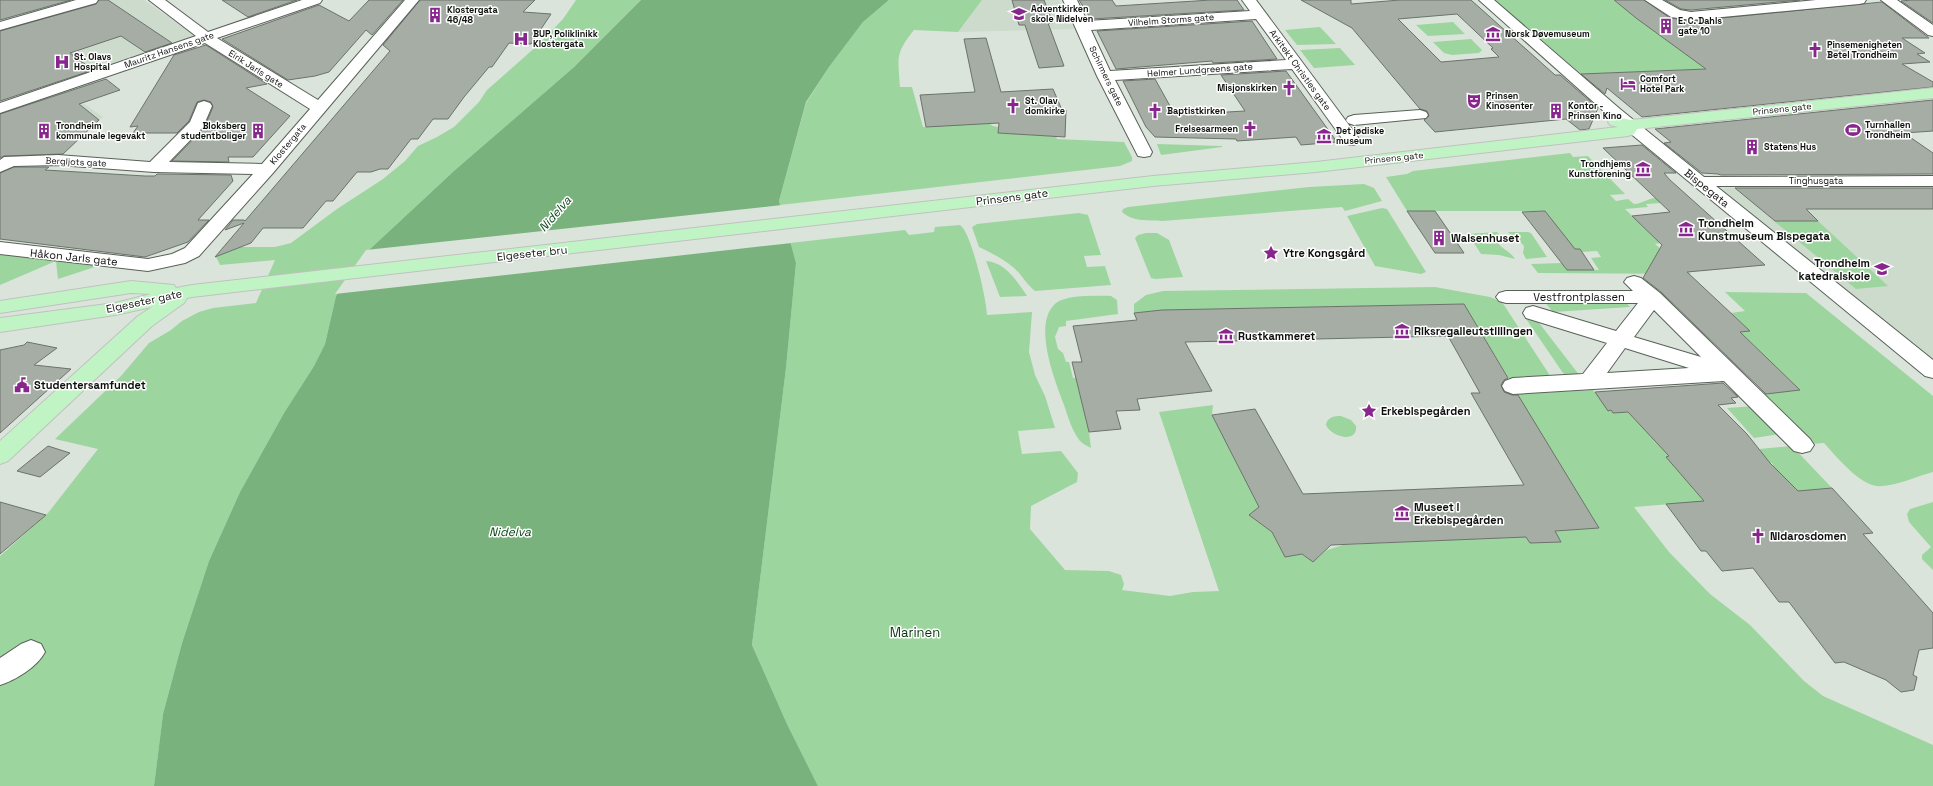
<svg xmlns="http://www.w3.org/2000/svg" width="1933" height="786" viewBox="0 0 1933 786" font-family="'Space Grotesk',sans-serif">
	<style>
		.built { fill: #ccdbcc }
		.green { fill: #9dd59f }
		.water { fill: #7ab27d }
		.pier { fill: #dbe4db }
		.building { fill: #a5ada5; stroke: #6b736b; fill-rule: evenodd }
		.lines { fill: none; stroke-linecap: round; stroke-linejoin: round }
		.minor-casing { stroke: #596159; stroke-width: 2 }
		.major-casing { stroke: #c0c1c0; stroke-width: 2 }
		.minor { fill: #fff; fill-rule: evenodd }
		.major { fill: #c1f4c4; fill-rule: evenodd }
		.labels { text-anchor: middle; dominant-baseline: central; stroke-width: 3; stroke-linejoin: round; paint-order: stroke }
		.far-poi-label { font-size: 9px; font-weight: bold; fill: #0d100d; stroke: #fff; text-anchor: start }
		.far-street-label { font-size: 9px; fill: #0d100d; stroke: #fff }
		.street-label { font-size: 11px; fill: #0d100d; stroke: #fff }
		.poi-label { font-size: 11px; font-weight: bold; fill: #0d100d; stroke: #fff; text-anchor: start }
		.water-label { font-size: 12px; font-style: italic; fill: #094815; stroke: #fff }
		.near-park-label { font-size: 13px; fill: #09320f; stroke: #fff }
	</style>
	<rect width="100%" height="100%" fill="#dbe4db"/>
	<!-- built -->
	<path class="built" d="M0,0H144L194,35V36L57,85L103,117L61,156L0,154Z
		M982,0H1059L1074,29L958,32Z
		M1658,0H1830L1689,14Z
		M1743,187L1933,188V360L1720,190L1726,188Z"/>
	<!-- green -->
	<path class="green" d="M576,0H641L574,67L455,170L369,250L336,296L325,344L314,366L284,413L240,492L209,561L182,643L163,714L154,786H0V556L48,513L98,449L55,439L121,376L149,343L171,330L182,321L199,312L213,308L256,303L275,260L220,265L216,257L223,247H275L291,243L337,209L383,179L405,161L418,146L437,137L454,127L479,102L487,90L539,44L563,19Z
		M889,0H982L958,32L914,30C895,54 898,57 900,87H912L923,127L987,122L993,126L998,127V133L1056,136L1057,139L1124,142L1132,157V161L1120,166L780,205L779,201L806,103L829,67L863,22Z
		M1495,0H1613L1684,52L1724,68L1581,74Z
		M1453,22L1465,34L1428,36L1416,25Z
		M1320,27L1336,44L1297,45L1285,30Z
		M1471,39L1482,50L1479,53L1452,55L1444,53L1433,42Z
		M1340,48L1355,65L1314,68L1300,50Z
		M1157,144L1222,146V147L1161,155Z
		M1570,153L1573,157L1588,156L1625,194L1610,195L1616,201L1628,199L1634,204C1642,204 1648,198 1656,198L1661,203L1646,204L1648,207L1625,209L1660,243L1655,244L1691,274L1538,273L1531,264L1562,263L1567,270H1599L1591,258L1601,257L1597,251L1582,252L1580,249H1573L1545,211H1407L1386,177L1407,174L1413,171Z
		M1364,184L1374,188L1382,201L1345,211L1342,207L1162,221C1148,220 1133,222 1122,212L1123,209L1128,207L1309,187Z
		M1382,208L1387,209L1426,272L1421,274L1375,266L1347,216Z
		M1079,213L1088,215L1101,255L1084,256L1087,267L1105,266L1111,285L1035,291C1026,284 1022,275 1014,268C1004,259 991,253 979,247L972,227L977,224Z
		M1774,221H1818L1888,286L1856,289Z
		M960,225C971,231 987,301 987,315L1032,312L1029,352L1035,375L1045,396L1055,428L1018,431L1022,454L1061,451L1078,473L1077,482L1031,506L1030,529L1065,570L1109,571L1121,575L1124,584L1122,590L1170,596L1193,592L1219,591L1159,412L1213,405L1212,415L1259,507L1249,515L1272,532L1285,557L1302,554L1313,562L1327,550L1343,545L1518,537L1523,530L1530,543L1561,542L1555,531L1599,528L1517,394L1593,390L1597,395H1599L1611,410L1633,408L1709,503L1671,504L1634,507L1669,552L1710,594L1750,625L1804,681L1823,696L1933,745V786H818L787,724L752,645L786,368L796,263L790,243L905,230L909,235L934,232L935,227Z
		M1497,232L1501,237L1498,243C1503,250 1510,251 1515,259L1499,255L1481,254L1468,234Z
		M1508,232H1528L1531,233L1547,257L1526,259L1523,253L1524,246C1520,240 1513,238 1508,232Z
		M1146,233H1157L1169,240L1183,277L1155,279L1151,278L1135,238L1138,235Z
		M0,252L101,265L58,279L56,261L0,285Z
		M986,261C1005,262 1017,281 1027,296L1000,297Z
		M1435,287L1490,297L1502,302L1549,374L1546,378L1509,379L1464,304L1162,310L1134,313V304L1146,295L1163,291Z
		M1725,292L1806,293L1933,396V472C1917,476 1899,485 1882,486C1862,489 1837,457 1824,443L1811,444L1761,394L1799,389L1740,332L1750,331L1731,313L1745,311Z
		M1111,296L1117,300L1118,314L1066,321V326L1059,327L1055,337L1058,349L1063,353L1066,362H1069L1073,378H1076L1089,432L1091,448C1087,446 1083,444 1080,441C1072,431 1068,417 1064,405C1055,381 1033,326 1054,305C1064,294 1097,296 1111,296Z
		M1544,301L1626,302L1630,307L1553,312Z
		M1533,315L1580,376L1566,375L1563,373L1524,316Z
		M1755,406L1780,434L1754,438L1727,408Z
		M1341,416L1351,420L1356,426C1358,444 1331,437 1326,425C1327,417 1334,416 1341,416Z
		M1792,446L1832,488L1800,494L1784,477L1769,466L1773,465L1772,463H1766L1759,449Z
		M1933,502V570L1922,559V555L1931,547L1909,522L1907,514L1910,509Z"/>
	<!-- water -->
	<path class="water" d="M641,0H889L863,22L829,67L806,102L779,201L796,263L786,368L752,645L787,724L818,786H154L163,714L182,643L209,561L240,492L284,413L314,366L325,344L336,296L369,250L455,170L574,67Z"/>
	<!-- pier -->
	<path class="pier" d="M782,205L792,243L335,294L366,250Z"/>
	<!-- building -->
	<path class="building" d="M0,0H71L0,20Z
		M99,0H108L172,43L145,52L121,36L70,53L93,70L0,101V31L96,4Z
		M222,0H297L248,17Z
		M369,0H403L372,35L366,30L329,72L315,76L288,80L222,39L319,5L349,21Z
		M420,0H535L523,12L551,14L531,44L509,43L492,67H489L464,97L448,119H433L418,139H411L388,169H380L371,172H357L333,201H326L303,228H263L251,243L215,257L244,223L225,230L233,220H244L245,221L315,139L390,51L383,45Z
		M1012,0H1044L1053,23H1048L1064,66L1039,68L1025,25H1019Z
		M1079,0H1112L1116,6L1211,0H1237L1244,10L1091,19Z
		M1301,0H1351V4L1400,0H1471L1555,75H1560L1598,108L1589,129L1580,130L1566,119L1435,132L1424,120L1429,116L1427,111L1420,109L1352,28ZM1457,14L1493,48L1491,49L1499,57L1441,62L1398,19Z
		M1614,0H1644L1670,18L1691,21L1882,2L1929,38H1902L1925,53L1917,54L1930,62L1902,64L1933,82V87L1642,117L1607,88L1605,94L1581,74L1706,69L1636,18Z
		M1665,0H1800L1691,10L1681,9Z
		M1933,0V23L1901,1L1912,0Z
		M1252,21L1277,59L1213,63L1212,61L1116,69L1097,31Z
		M986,38L1001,92L1053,89L1062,110H1066L1065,137L998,133L999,123L926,127L920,95L975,92L964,39Z
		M206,45L267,84L246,88L290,116L253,157H228L229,162L172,161L204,128L213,107L211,102L204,100L197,102L189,121L177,133H133L138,126L130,127L174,55Z
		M1286,71L1337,142L1301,145L1296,137L1237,141L1236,139L1155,137L1146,127L1123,81L1155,79L1175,115L1245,111L1221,75Z
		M106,79L120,90L79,104L99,120L63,154L4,156L0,158V114Z
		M1933,100V131L1904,133L1933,153V174L1721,175L1718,174L1702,173L1664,143L1671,142L1655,129Z
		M1642,145L1676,173H1664L1670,180L1765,265L1687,272L1750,331L1740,332L1800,390L1766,394L1661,292L1643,278L1662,245L1632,216L1670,212L1603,148Z
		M14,167H49L45,170L145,176H155L157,174L231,175L233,181L198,220H209L188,242L145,257L0,239V173Z
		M1735,188H1933V209H1806L1818,221H1775Z
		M1407,211H1435L1464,253H1435Z
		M1545,211L1575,249H1580L1594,270H1567L1522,212Z
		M1464,304L1508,378L1504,380L1501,385L1504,392L1512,395H1518L1599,528L1555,531L1561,542L1530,543L1526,537L1331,545L1313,562L1302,554L1285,557L1272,532L1249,515L1259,507L1212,415L1255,409L1303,494L1524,485L1471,393H1480L1448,336L1185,342L1212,391L1137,399L1140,410L1116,411L1121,429L1089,432L1072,362H1082L1073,326L1137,320L1134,313L1162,310Z
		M27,342L57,348L34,365L71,369L0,433V350L24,345Z
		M1723,383L1738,397L1731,398L1736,403L1718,405L1747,434L1770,463L1798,491L1832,488L1873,533L1863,534L1933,613V648L1919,650L1913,675L1917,677L1914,690L1901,692L1886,680L1844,662L1835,663L1789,602H1779L1753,568L1722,571L1706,551H1701L1666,504L1704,501L1666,457L1669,456L1628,412L1613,413L1611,410L1608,411L1595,392Z
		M48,446L70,453L40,477L17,471Z
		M0,502L46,515L0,554Z"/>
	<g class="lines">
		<!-- minor casing -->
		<g class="minor-casing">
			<path id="minor" d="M76,0H98L96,3L0,30V22Z
				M149,0H165L208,32L302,0H322L320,3L217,38L318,100L405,0H419L273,173L199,256L185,263L148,271L0,254V242L148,259L172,254L185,248L253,174L154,172L58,165L14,166L0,172V160L4,157L58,155L150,162L190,122L198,103L204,101L210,103L212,106L203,127L169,162L262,164L310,109L205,43L0,113V103L196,36Z
				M1063,0H1077L1087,21L1250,11L1242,0H1256L1360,140L1358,144L1352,145L1346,144L1292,69L1115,80L1152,152L1150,156L1144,157L1138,156L1097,76ZM1256,19L1286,60L1110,71L1091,30Z
				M1479,0H1494L1620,109L1704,177L1933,176V186H1716L1933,360V378L1925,376L1608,115Z
				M1645,0H1662L1680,10L1691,12L1816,0H1866L1864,3L1859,4L1691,20L1671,17Z
				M1881,0H1897L1933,25V36L1928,35Z
				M1420,110L1426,112L1428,115L1426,118L1354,125L1348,123L1346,120L1348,117L1354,115Z
				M1634,276L1641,278L1660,293L1810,439L1814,445L1810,451L1802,453L1794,451L1724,381L1513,394L1505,391L1502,386L1505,381L1513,378L1583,374L1607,343L1526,318L1523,313L1526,308L1533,306L1616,331L1638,303H1506L1499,301L1496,297L1499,293L1506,291H1633L1624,282L1627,278ZM1654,310L1701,357L1634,337ZM1625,348L1689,368L1607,373Z
				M31,640L41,644L45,652C37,667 16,680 0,685V658L21,644Z"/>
		</g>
		<!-- major casing -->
		<g class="major-casing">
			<path id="major" d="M1933,88V98L1637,129L1634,134L1628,136L1316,172L1153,186L192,297L187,298L184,303L152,326L8,461L0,464V441L138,316L152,307L115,315L0,332V318L115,303L151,294L131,293L0,313V301L131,281L174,285L176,288L192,285L1153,176L1316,162L1618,127L1610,125L1608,122L1610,119L1616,117L1631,120Z"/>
		</g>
		<!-- minor -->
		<use href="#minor" class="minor"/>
		<!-- major -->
		<use href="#major" class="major"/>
	</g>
	<!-- icons -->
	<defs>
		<g id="school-bare" transform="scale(1.2)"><path d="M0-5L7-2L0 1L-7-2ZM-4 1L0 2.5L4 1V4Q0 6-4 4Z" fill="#88268e" stroke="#fff" stroke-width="2.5" paint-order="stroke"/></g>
		<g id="building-bare" transform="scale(1.2)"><path d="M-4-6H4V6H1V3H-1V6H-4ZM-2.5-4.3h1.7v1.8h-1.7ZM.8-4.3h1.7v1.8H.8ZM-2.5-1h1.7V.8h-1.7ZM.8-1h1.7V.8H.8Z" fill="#88268e" stroke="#fff" stroke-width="2.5" paint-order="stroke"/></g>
		<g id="museum-bare" transform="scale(1.2)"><path d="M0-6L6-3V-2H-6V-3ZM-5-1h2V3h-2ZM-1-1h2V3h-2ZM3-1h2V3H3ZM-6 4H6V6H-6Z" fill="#88268e" stroke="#fff" stroke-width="2.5" paint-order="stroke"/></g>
		<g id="hospital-bare" transform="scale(1.2)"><path d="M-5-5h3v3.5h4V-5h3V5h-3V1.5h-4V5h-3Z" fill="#88268e" stroke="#fff" stroke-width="2.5" paint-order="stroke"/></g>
		<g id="church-bare" transform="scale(1.2)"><path d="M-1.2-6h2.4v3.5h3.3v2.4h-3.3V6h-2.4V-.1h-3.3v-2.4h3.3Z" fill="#88268e" stroke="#fff" stroke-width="2.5" paint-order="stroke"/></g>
		<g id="hotel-bare" transform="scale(1.2)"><path d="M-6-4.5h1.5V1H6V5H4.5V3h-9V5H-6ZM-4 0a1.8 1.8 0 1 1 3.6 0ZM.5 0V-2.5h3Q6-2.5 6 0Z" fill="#88268e" stroke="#fff" stroke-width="2.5" paint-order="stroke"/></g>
		<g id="theatre-bare" transform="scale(1.2)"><path d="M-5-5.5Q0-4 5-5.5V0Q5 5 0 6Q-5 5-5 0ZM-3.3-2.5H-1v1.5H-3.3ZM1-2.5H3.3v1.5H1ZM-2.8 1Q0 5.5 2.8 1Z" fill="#88268e" stroke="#fff" stroke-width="2.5" paint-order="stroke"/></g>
		<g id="stadium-bare" transform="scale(1.2)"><path d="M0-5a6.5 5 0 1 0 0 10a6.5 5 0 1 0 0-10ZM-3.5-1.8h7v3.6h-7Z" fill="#88268e" stroke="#fff" stroke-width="2.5" paint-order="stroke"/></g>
		<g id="sight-bare" transform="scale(1.2)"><path d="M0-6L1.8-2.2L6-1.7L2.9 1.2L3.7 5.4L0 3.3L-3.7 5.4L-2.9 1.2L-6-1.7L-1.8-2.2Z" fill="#88268e" stroke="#fff" stroke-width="2.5" paint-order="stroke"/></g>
		<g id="civic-bare" transform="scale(1.2)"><path d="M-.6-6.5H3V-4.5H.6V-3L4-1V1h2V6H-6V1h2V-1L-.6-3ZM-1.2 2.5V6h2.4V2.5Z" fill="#88268e" stroke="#fff" stroke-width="2.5" paint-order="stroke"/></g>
	</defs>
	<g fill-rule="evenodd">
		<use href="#school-bare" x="1019" y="14"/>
		<use href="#building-bare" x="435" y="15"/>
		<use href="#building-bare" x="1666" y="26"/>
		<use href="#museum-bare" x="1493" y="34"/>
		<use href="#hospital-bare" x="521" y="39"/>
		<use href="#church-bare" x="1815" y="50"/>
		<use href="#hospital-bare" x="62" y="62"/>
		<use href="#hotel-bare" x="1628" y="84"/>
		<use href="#church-bare" x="1289" y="88"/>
		<use href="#theatre-bare" x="1474" y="101"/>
		<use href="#church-bare" x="1013" y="106"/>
		<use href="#church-bare" x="1155" y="111"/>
		<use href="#building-bare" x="1556" y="111"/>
		<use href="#church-bare" x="1250" y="129"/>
		<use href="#stadium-bare" x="1853" y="130"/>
		<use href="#building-bare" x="44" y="131"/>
		<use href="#building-bare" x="258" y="131"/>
		<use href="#museum-bare" x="1324" y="136"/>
		<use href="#building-bare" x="1752" y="147"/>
		<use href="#museum-bare" x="1643" y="169"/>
		<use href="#museum-bare" x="1686" y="229"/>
		<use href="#building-bare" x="1439" y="238"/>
		<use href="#sight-bare" x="1271" y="253"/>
		<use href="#school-bare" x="1882" y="269"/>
		<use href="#museum-bare" x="1402" y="331"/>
		<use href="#museum-bare" x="1226" y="336"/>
		<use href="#civic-bare" x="22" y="385"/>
		<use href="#sight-bare" x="1369" y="411"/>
		<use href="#museum-bare" x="1402" y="513"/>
		<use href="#church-bare" x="1758" y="536"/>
	</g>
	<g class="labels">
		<!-- far-poi labels -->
		<g class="far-poi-label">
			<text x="1031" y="9">Adventkirken<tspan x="1031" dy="10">skole Nidelven</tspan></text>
			<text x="447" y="10">Klostergata<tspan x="447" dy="10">46/48</tspan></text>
			<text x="1678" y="21">E. C. Dahls<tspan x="1678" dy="10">gate 10</tspan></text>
			<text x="533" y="34">BUP, Poliklinikk<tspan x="533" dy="10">Klostergata</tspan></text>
			<text x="1505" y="34">Norsk Døvemuseum</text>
			<text x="1827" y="45">Pinsemenigheten<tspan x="1827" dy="10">Betel Trondheim</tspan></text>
			<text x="74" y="57">St. Olavs<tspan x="74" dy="10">Hospital</tspan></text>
			<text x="1640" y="79">Comfort<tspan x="1640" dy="10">Hotel Park</tspan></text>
			<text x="1277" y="88" text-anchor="end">Misjonskirken</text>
			<text x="1486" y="96">Prinsen<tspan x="1486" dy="10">Kinosenter</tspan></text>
			<text x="1025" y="101">St. Olav<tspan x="1025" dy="10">domkirke</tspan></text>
			<text x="1568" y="106">Kontor -<tspan x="1568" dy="10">Prinsen Kino</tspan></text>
			<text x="1167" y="111">Baptistkirken</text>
			<text x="1865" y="125">Turnhallen<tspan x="1865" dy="10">Trondheim</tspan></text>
			<text x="56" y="126">Trondheim<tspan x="56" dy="10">kommunale legevakt</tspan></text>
			<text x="246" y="126" text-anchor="end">Bloksberg<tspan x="246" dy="10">studentboliger</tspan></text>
			<text x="1238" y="129" text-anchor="end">Frelsesarmeen</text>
			<text x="1336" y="131">Det jødiske<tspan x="1336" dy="10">museum</tspan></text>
			<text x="1764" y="147">Statens Hus</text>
			<text x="1631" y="164" text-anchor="end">Trondhjems<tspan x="1631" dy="10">Kunstforening</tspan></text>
		</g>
		<!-- far-street labels -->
		<g class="far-street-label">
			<text transform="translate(1171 20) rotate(-4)">Vilhelm Storms gate</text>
			<text transform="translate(169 50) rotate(-19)">Mauritz Hansens gate</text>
			<text transform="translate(256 69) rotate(32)">Eirik Jarls gate</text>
			<text transform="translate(1200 70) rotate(-4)">Helmer Lundgreens gate</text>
			<text transform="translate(1300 70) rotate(54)">Arkitekt Christies gate</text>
			<text transform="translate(1106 76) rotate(64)">Schirmers gate</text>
			<text transform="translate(1782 109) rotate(-6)">Prinsens gate</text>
			<text transform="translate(288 144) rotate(-50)">Klostergata</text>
			<text transform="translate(1394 158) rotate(-6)">Prinsens gate</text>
			<text transform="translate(76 162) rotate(3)">Bergljots gate</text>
			<text x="1816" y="181">Tinghusgata</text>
		</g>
		<!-- street labels -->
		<g class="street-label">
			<text transform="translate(1707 188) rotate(39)">Bispegata</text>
			<text transform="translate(1012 197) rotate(-7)">Prinsens gate</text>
			<text transform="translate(532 253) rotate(-6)">Elgeseter bru</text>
			<text transform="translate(74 257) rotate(6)">Håkon Jarls gate</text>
			<text x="1579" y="297">Vestfrontplassen</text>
			<text transform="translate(144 301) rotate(-12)">Elgeseter gate</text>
		</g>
		<!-- poi labels -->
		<g class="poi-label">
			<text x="1698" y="223">Trondheim<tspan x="1698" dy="13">Kunstmuseum Bispegata</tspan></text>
			<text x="1451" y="238">Waisenhuset</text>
			<text x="1283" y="253">Ytre Kongsgård</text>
			<text x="1870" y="263" text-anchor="end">Trondheim<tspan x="1870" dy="13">katedralskole</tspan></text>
			<text x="1414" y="331">Riksregalieutstillingen</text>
			<text x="1238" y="336">Rustkammeret</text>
			<text x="34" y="385">Studentersamfundet</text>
			<text x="1381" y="411">Erkebispegården</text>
			<text x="1414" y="507">Museet i<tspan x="1414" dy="13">Erkebispegården</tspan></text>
			<text x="1770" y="536">Nidarosdomen</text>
		</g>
		<!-- water labels -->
		<g class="water-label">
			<text transform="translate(555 214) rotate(-49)">Nidelva</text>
			<text x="510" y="532">Nidelva</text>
		</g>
		<!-- near-park labels -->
		<g class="near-park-label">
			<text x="915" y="632">Marinen</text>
		</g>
	</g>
</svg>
